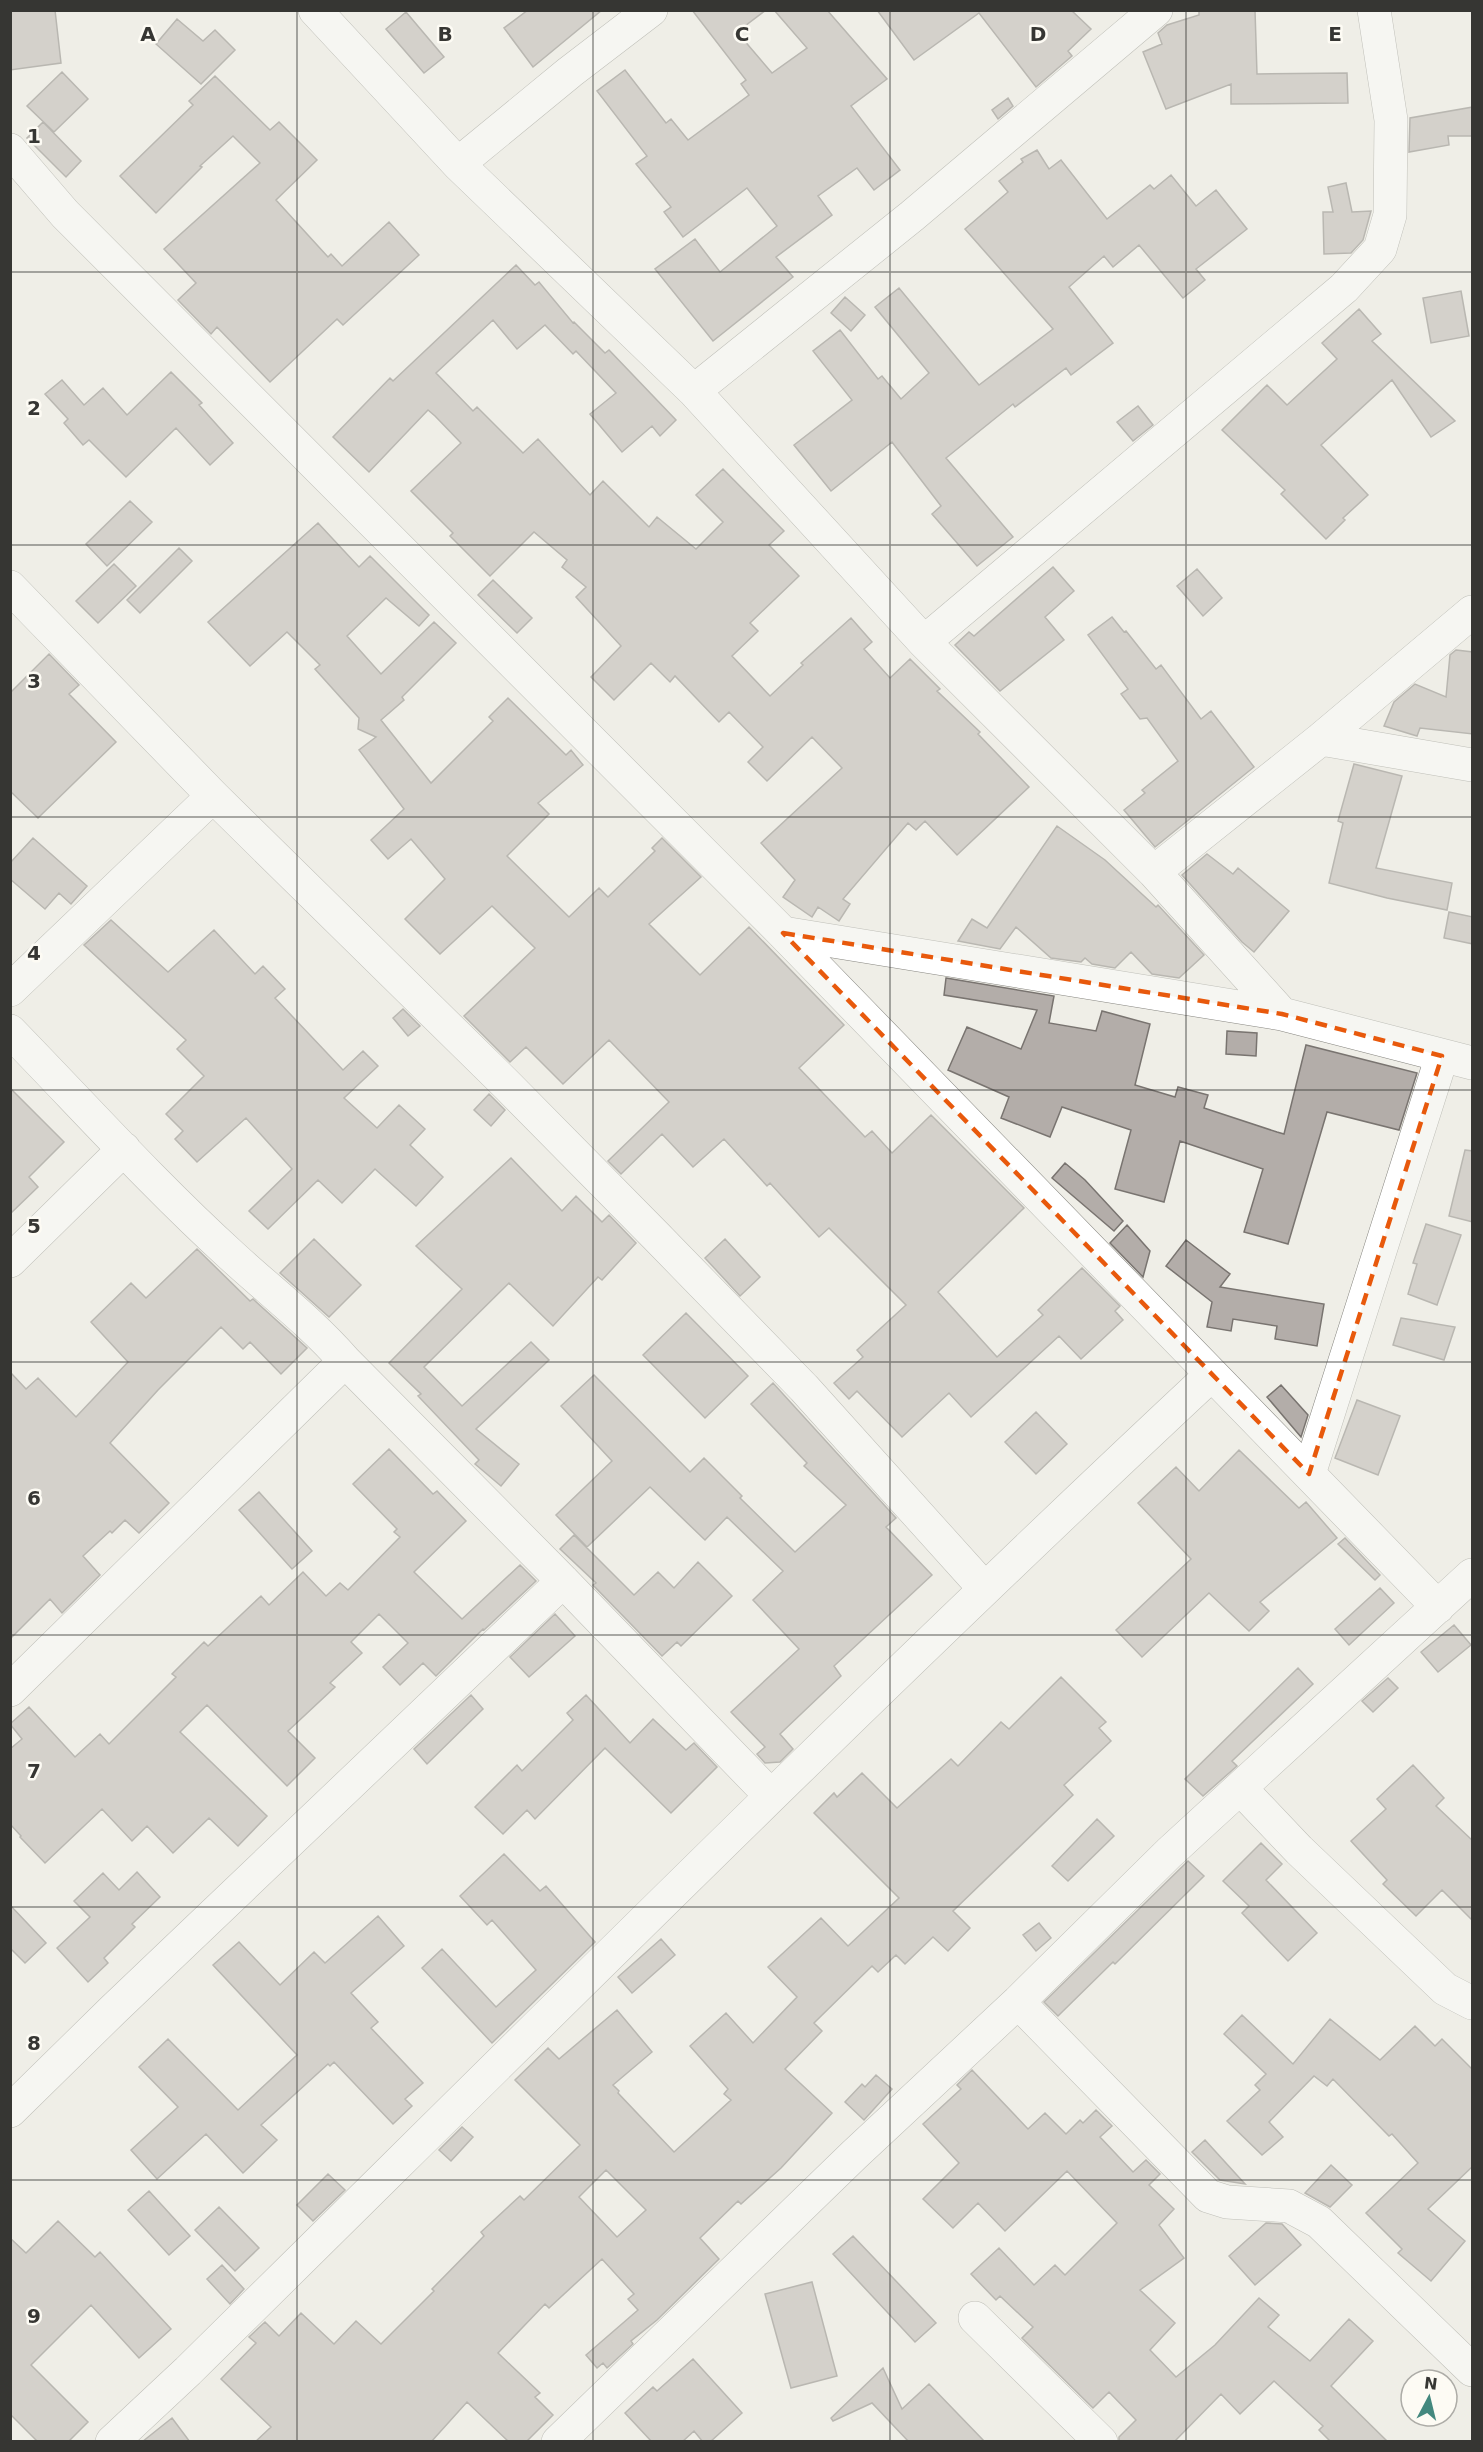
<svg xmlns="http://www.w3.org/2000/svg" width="1483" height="2452" viewBox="0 0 1483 2452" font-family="'DejaVu Sans',sans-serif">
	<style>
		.building { fill: #b3ada9; stroke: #797470; stroke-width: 1.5; fill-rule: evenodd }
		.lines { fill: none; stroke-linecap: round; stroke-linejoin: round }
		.minor-casing { stroke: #878680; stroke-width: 34 }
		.minor { stroke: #fff; stroke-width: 33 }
		.marked { fill: none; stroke: #e8590c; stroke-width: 4.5; stroke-dasharray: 12 8; stroke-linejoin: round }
		.grid { fill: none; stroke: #363633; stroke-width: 1.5; stroke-opacity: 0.55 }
		.grid-label { font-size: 20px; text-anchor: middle; font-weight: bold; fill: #363633; stroke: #fdfbf4; stroke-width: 5; stroke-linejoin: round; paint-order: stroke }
	</style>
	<rect width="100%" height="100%" fill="#efeee7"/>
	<!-- building -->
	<path class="building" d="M10,10H55L61,63L10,70Z
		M528,10H602L533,67L504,28Z
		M692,10H766L737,32L772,73L807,48L774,10H827L887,79L851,106L900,170L874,190L857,168L818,196L832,215L776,257L793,277L713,341L655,269L695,239L720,272L777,226L747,188L683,237L664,212L671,207L636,164L647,156L597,91L625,70L666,123L671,119L688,140L749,95L741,84L746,80Z
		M877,10H1071L1091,29L1068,51L1072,56L1036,87L979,13L914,60Z
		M1199,10H1255L1257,74L1347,73L1348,103L1231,104V84L1166,109L1143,52L1162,44L1158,33L1167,25L1199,15Z
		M406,12L444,57L424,73L386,29Z
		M177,19L203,41L215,30L235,50L201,84L156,44Z
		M62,72L88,99L54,132L27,106Z
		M215,76L270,130L279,122L317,160L276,200L328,257L331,254L342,266L389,222L419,255L343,325L337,319L270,382L217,327L211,334L178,300L196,283L164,249L260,163L233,136L200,166L202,167L156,213L120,176L193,105L189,101Z
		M1008,98L1013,106L998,119L992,110Z
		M1473,107V136H1448L1449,145L1409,152L1410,118Z
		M43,122L81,161L66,177L27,138Z
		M1037,150L1049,169L1061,160L1107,219L1150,185L1154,189L1171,175L1196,206L1216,190L1247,229L1196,269L1205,280L1183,298L1139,245L1113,267L1104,256L1069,287L1113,343L1071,375L1066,368L1015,407L1013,404L946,458L1013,537L977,566L932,514L941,506L892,442L831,491L794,445L852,400L813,351L840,330L878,379L882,376L901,399L929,373L875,307L899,288L979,385L1053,329L965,229L1008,192L999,181L1023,162L1021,159Z
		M1346,183L1352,212L1371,211L1363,240L1351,253L1324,254L1323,212H1333L1328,187Z
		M516,265L535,285L539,282L573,323L574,322L605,353L609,350L676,420L660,436L652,426L622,452L590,414L616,393L576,351L573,354L545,325L517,349L493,320L436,373L473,411L477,407L523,453L538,439L590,495L603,481L649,527L657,517L696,549L723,522L696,495L723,469L784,531L769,545L799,576L750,623L758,631L732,656L770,696L803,665L801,663L851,618L872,642L864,649L890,678L910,659L940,689L937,691L980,732L978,734L1029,787L957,855L925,821L916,830L908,823L843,899L850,904L839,921L818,907L812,917L783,897L795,880L761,843L842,768L812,737L767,781L748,762L763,747L729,712L719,722L675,676L670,682L651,663L614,700L591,677L621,646L576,597L586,587L562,567L567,560L534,532L490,576L450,536L453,533L411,491L461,443L435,416L428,410L369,472L333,437L390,378L393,381Z
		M1461,291L1469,336L1431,343L1423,298Z
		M845,297L865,315L851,331L831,313Z
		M1359,309L1381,334L1372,341L1455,421L1431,437L1392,380L1321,445L1368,495L1343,518L1345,520L1326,539L1281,494L1285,490L1222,430L1267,385L1287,405L1337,359L1322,343Z
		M171,372L202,403L199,405L233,443L210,465L176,428L126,477L89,440L83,445L64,423L68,419L45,394L62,380L84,405L103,388L127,415Z
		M1138,406L1153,425L1133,441L1117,422Z
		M130,501L152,522L107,566L86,544Z
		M318,523L359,567L370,556L429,615L419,626L386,598L347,636L381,674L434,622L456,643L402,697L404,700L381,720L431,783L493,721L489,717L508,698L566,755L571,750L583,765L538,803L549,814L507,856L569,917L599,888L608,897L655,851L652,848L662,838L701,877L649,924L700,975L749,927L844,1025L799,1068L865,1137L872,1131L892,1153L931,1115L1024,1208L938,1292L997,1357L1043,1315L1038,1310L1082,1268L1120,1306L1115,1311L1123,1320L1081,1359L1059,1336L971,1417L949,1393L902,1437L857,1391L849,1399L834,1383L863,1357L857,1350L906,1305L829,1228L819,1237L770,1183L767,1186L724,1139L693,1167L662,1134L621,1174L608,1161L669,1102L609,1040L563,1084L526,1047L510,1062L464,1016L535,948L492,906L440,954L405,919L445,879L411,839L388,859L371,840L404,809L359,750L376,737L358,729L359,718L315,669L320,665L287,632L250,666L208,622Z
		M179,548L192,561L140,613L127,600Z
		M114,564L136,586L98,623L76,601Z
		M1053,567L1074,591L1045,617L1064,640L1000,691L955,645L969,632L974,636Z
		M1197,569L1222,598L1203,616L1177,586Z
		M493,580L532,618L517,633L478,595Z
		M1112,617L1124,632L1126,631L1156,669L1161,665L1201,719L1211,711L1254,767L1155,847L1124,810L1145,793L1142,790L1178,761L1147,718L1140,719L1121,694L1128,689L1088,635Z
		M1456,650L1473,652V734L1420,728L1417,736L1384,726L1394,702L1415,684L1446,697L1450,655Z
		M49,654L79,685L69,694L116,742L38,818L10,791V693Z
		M1354,764L1402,776L1376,868L1452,883L1447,910L1387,898L1329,883L1343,823L1338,821Z
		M1057,826L1105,860L1156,907L1158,905L1204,955L1179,978L1152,974L1131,952L1115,968L1092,964L1085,958L1081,962L1051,958L1016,927L1000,949L958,941L972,919L987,928Z
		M33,838L87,886L71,904L59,893L45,909L10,879V863Z
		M1207,854L1233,874L1238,868L1289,911L1254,952L1242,942L1182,875Z
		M1449,912L1473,917V944L1444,938Z
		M111,920L168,972L214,930L255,974L263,966L285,989L275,998L343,1070L363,1051L378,1066L344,1098L377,1128L399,1105L425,1129L410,1145L443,1177L416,1206L375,1169L342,1203L318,1180L268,1229L249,1211L292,1169L246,1118L197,1162L175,1139L183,1131L166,1114L204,1076L177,1049L186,1040L84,945Z
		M946,978L1054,996L1049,1023L1096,1031L1102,1011L1150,1024L1135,1085L1175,1097L1178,1087L1208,1095L1204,1108L1277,1132L1284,1134L1306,1045L1417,1073L1399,1130L1327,1112L1288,1244L1244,1232L1263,1169L1180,1141L1164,1202L1115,1189L1131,1130L1062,1107L1050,1137L1001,1118L1009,1097L948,1070L967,1027L1021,1049L1037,1010L944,995Z
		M403,1009L420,1026L408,1036L393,1018Z
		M1227,1031L1257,1033L1256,1056L1226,1054Z
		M10,1088L64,1142L29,1177L38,1187L10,1214Z
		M489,1094L505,1110L491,1126L474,1110Z
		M1465,1150L1473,1151V1222L1449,1216Z
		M511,1158L562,1211L576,1196L602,1222L609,1215L636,1243L602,1280L598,1277L553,1326L509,1283L424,1367L462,1406L531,1342L549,1360L476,1429L519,1464L501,1486L475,1464L479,1460L418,1396L421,1394L389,1363L462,1289L416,1246Z
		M1065,1163L1085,1180L1123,1221L1114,1231L1052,1178Z
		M1426,1224L1461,1235L1437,1305L1408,1294L1417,1264L1413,1263Z
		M1127,1225L1150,1251L1143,1277L1110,1243Z
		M314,1239L361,1285L329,1317L280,1273Z
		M725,1239L760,1277L740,1296L705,1258Z
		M1186,1240L1230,1274L1220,1287L1324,1304L1317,1346L1275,1339L1277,1326L1233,1319L1231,1331L1207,1327L1212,1302L1166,1266Z
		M197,1249L250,1301L253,1299L307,1348L281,1374L250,1342L243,1349L221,1327L158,1390L110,1443L169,1503L139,1533L125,1520L112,1533L110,1531L83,1556L100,1575L62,1613L50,1599L10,1639V1372L26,1389L38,1378L76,1417L128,1362L91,1322L131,1283L146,1298Z
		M686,1313L748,1376L705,1418L643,1355Z
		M1401,1318L1455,1327L1444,1360L1393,1345Z
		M594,1375L690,1472L704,1458L742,1496L740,1498L795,1552L846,1505L804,1466L807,1463L751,1404L773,1383L896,1518L886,1527L932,1575L834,1666L841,1676L780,1734L793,1749L780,1762L765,1763L757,1754L765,1747L731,1712L799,1649L753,1600L783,1571L727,1517L705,1540L650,1487L587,1547L556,1515L612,1461L561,1406Z
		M1281,1385L1308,1415L1301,1437L1267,1397Z
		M1357,1400L1400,1416L1378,1475L1335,1458Z
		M1036,1412L1067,1444L1036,1474L1005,1442Z
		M389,1449L433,1494L437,1491L466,1521L414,1572L462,1619L520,1565L536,1581L484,1630L483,1629L436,1676L423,1663L400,1685L383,1667L408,1643L379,1614L351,1642L362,1653L330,1683L335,1687L288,1731L315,1758L287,1786L207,1705L180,1732L267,1816L238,1846L209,1818L173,1853L147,1826L132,1841L102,1809L45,1863L20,1837L21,1836L10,1824V1749L22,1739L10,1724L29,1707L75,1757L100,1734L109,1744L176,1677L172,1674L204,1642L208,1646L261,1596L269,1605L303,1572L326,1596L340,1583L348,1590L400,1537L394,1532L397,1529L353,1484Z
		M1239,1450L1299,1508L1306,1502L1337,1538L1260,1602L1269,1611L1249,1631L1209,1593L1142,1657L1116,1630L1191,1559L1138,1503L1176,1467L1199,1491Z
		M259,1492L312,1551L292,1569L239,1510Z
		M574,1535L634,1595L658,1572L674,1588L698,1562L732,1596L681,1646L677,1642L662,1656L593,1585L596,1583L560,1549Z
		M1345,1538L1380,1575L1375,1580L1338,1544Z
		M1380,1588L1394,1603L1349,1645L1335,1629Z
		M555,1614L575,1636L529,1677L510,1657Z
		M1454,1625L1471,1645L1438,1672L1421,1652Z
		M1298,1668L1313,1684L1232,1761L1237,1766L1203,1796L1185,1779Z
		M1061,1677L1106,1722L1099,1728L1111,1741L1064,1785L1073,1795L953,1911L970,1928L948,1951L933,1937L905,1964L896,1955L878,1972L872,1966L814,2023L822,2031L785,2069L832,2113L781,2168L741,2204L738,2201L700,2238L719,2259L657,2320L631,2341L633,2344L607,2368L603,2363L597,2368L586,2355L638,2310L628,2299L634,2294L602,2259L549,2308L545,2304L498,2353L540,2393L535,2397L553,2415L526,2442H509L467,2402L431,2442H255L271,2427L221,2379L256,2343L249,2337L265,2322L279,2336L301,2313L334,2344L356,2321L381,2344L434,2291L432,2289L484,2236L481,2232L520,2196L524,2200L580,2145L515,2080L548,2048L559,2059L617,2010L652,2052L613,2085L619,2091L618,2093L674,2152L731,2100L724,2094L728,2089L690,2046L726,2013L753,2043L797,1997L768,1967L821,1918L848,1946L899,1898L814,1813L834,1793L837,1797L862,1773L897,1808L951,1759L958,1766L1001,1722L1009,1729ZM606,2170L646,2210L617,2237L579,2197Z
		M1388,1678L1398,1688L1373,1712L1362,1701Z
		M471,1695L483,1709L427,1764L414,1749Z
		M586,1695L630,1743L653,1719L686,1750L694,1743L717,1767L671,1813L605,1748L535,1819L527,1810L503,1834L475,1807L517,1765L522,1771L573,1720L567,1713Z
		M1413,1765L1444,1798L1436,1806L1473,1841V1921L1442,1890L1416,1916L1383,1884L1387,1880L1351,1841L1386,1809L1377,1799Z
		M1097,1819L1114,1836L1068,1881L1052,1866Z
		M1261,1843L1282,1864L1266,1880L1317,1933L1288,1961L1242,1913L1249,1906L1223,1881Z
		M504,1854L540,1891L546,1886L595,1942L492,2043L422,1968L442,1949L496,2007L536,1970L492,1920L487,1925L460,1896Z
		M1188,1861L1204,1876L1115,1964L1113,1962L1058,2016L1044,2002Z
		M137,1872L160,1897L132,1924L135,1927L104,1958L108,1963L88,1982L57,1948L90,1917L74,1901L103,1873L119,1890Z
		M10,1905L46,1943L25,1963L10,1948Z
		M378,1916L404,1946L351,1993L378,2022L371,2028L423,2083L405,2099L412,2106L393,2124L334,2062L330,2066L328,2064L261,2125L277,2140L243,2173L206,2134L157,2179L131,2150L178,2107L139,2067L168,2039L238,2110L297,2055L213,1965L239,1942L280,1985L314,1952L325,1963Z
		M1039,1923L1051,1938L1036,1951L1023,1935Z
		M661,1939L675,1955L632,1993L618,1977Z
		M1242,2015L1293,2064L1330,2019L1380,2060L1415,2026L1435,2046L1442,2039L1473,2070V2166L1428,2209L1465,2241L1431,2281L1398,2253L1402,2249L1366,2213L1418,2163L1392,2134L1389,2136L1333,2079L1327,2086L1314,2076L1269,2122L1283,2137L1262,2155L1227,2121L1260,2090L1255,2085L1266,2074L1224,2034Z
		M972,2070L1028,2129L1045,2113L1066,2134L1080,2120L1083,2123L1096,2110L1112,2126L1100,2137L1133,2172L1146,2160L1160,2174L1149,2185L1174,2209L1159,2225L1184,2258L1140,2290L1175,2323L1150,2350L1176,2377L1215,2345L1259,2298L1279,2315L1268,2327L1310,2361L1349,2319L1373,2341L1331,2386L1388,2442H1331L1319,2430L1323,2426L1274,2381L1240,2414L1221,2394L1174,2442H1119V2437L1136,2420L1109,2392L1093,2408L1022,2338L1033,2327L1000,2296L996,2300L971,2274L999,2248L1034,2285L1055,2265L1065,2275L1117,2223L1067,2171L1005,2231L978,2203L953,2228L923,2199L959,2163L923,2124L961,2089L957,2085Z
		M876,2075L892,2089L864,2120L845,2102L862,2084L865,2087Z
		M462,2127L473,2137L451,2161L439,2150Z
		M1205,2140L1245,2184L1220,2180L1192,2152Z
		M1331,2165L1352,2185L1330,2207L1305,2193Z
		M328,2174L345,2190L313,2221L297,2205Z
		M149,2191L190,2236L169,2255L128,2210Z
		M219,2207L259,2248L235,2271L195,2230Z
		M58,2221L95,2257L100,2252L171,2329L139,2358L91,2305L31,2365L88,2422L68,2442H38L10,2414V2238L26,2253Z
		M1266,2223L1282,2224L1301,2245L1255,2285L1229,2256Z
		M853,2236L936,2323L915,2342L833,2254Z
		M222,2265L244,2289L230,2304L207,2279Z
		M812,2282L837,2376L791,2388L765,2294Z
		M693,2359L742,2413L710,2442H703L694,2431L682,2442H652L625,2413L653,2387L657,2391Z
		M883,2368L902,2409L929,2384L985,2442H909L872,2403L833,2421L831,2418Z
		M172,2418L190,2442H142Z"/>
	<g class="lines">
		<!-- minor casing -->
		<g class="minor-casing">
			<path id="minor" d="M315,10L458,164L570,72L651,10
				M10,150L65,214L783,933L1438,1607
				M458,164L694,391L924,642L1154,872L1282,1014
				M694,391L912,216L1156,10
				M10,587L213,796L508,1086L656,1236L804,1388L985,1589
				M924,642L1344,288L1380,249L1390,215L1391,120L1374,10
				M1321,739L1472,765
				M1154,872L1321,739L1472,612
				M783,933L1282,1014L1472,1063
				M10,990L213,796
				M10,1031C83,1106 154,1185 232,1256C270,1291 311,1322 345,1361L563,1581L771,1796
				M10,1261L124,1149
				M1309,1474L1442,1056
				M10,1690L345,1361
				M1240,1788L1299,1850L1445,1989L1472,2003
				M1018,2002L1208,2196L1227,2202L1289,2206L1319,2222L1472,2370
				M10,2111L113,2010L563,1581
				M975,2318L1101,2442
				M112,2442L188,2371C527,2037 863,1700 1211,1375
				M558,2442L854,2155L1018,2002L1169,1853L1472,1575"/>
		</g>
		<!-- minor -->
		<use href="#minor" class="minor"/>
	</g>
	<!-- marked area -->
	<path d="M0 0H1483V2452H0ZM783,933L1282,1014L1442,1056L1309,1474Z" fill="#efeee7" fill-opacity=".55" fill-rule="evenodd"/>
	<path class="marked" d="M783,933L1282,1014L1442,1056L1309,1474Z"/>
	<!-- grid -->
	<path class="grid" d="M297,10V2442M593,10V2442M890,10V2442M1186,10V2442M10,272H1472M10,545H1472M10,817H1472M10,1090H1472M10,1362H1472M10,1635H1472M10,1907H1472M10,2180H1472"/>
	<g class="grid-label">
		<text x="148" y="41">A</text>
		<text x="445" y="41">B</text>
		<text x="742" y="41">C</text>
		<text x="1038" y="41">D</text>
		<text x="1335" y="41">E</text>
		<text x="34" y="143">1</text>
		<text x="34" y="415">2</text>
		<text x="34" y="688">3</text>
		<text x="34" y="960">4</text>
		<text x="34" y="1233">5</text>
		<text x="34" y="1505">6</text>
		<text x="34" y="1778">7</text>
		<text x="34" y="2050">8</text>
		<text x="34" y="2323">9</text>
	</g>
	<!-- border -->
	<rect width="1483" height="2452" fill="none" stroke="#363633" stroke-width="24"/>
	<!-- north arrow -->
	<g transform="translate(1429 2398) rotate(7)"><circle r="28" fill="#fdfbf4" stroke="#adaca7" stroke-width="1.5"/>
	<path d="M0-4.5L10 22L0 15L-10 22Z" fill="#43887e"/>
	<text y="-9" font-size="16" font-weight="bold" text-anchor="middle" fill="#363633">N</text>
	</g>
</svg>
